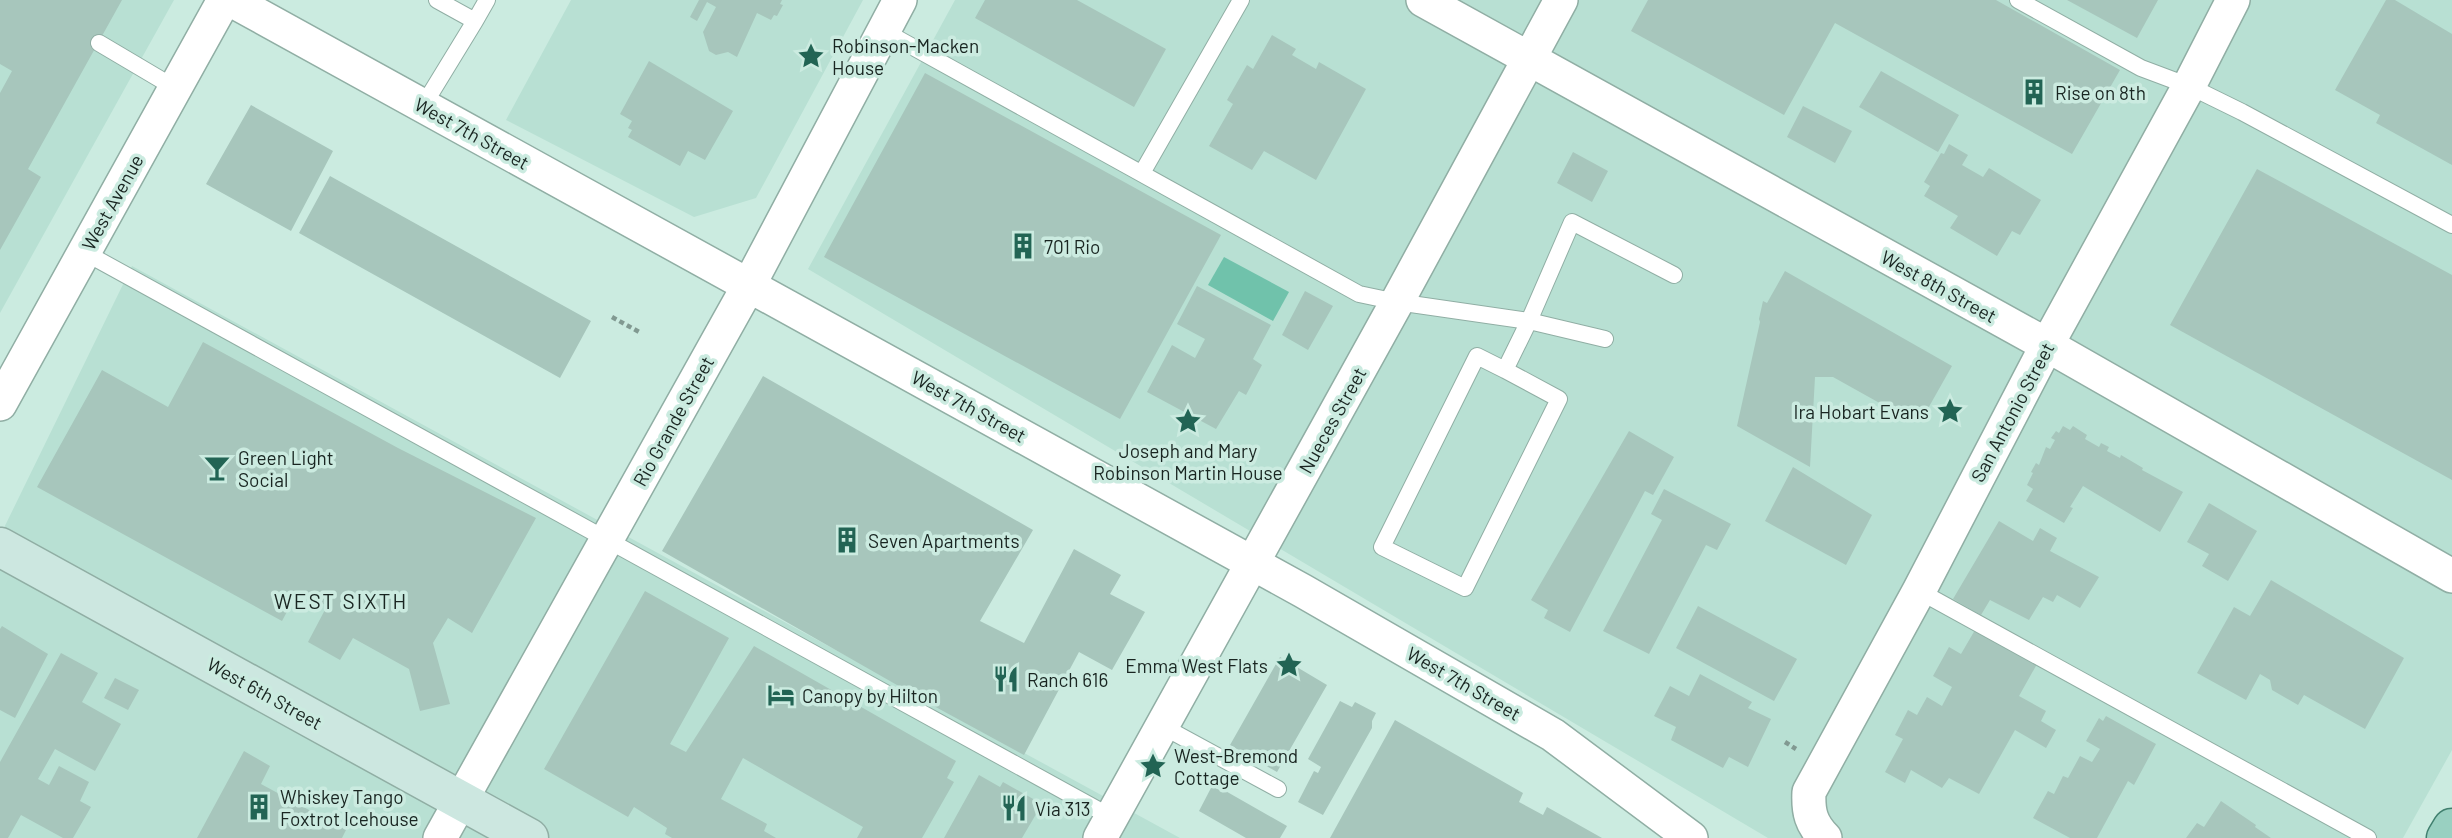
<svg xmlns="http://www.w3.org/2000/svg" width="2452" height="838" viewBox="0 0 2452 838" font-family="Barlow,sans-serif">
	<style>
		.built { fill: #b8e0d3 }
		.green { fill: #70c2ab }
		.building { fill: #a7c6bc }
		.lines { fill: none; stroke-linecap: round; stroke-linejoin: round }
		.lane-casing { stroke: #90aea4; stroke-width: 18 }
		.street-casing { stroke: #90aea4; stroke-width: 36 }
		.secondary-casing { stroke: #90aea4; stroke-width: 41 }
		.primary-casing { stroke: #407f6e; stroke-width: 41 }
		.path { stroke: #819991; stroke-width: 4.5; stroke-dasharray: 5 3.5; stroke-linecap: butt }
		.lane { stroke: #fff; stroke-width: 16 }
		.street { stroke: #fff; stroke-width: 33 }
		.secondary { stroke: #cce7e0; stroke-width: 38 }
		.primary { stroke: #99d0c1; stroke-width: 38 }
		.labels { text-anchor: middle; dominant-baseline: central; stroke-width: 7; stroke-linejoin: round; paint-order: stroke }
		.poi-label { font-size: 19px; fill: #192521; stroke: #cbebe0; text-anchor: start }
		.street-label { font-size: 19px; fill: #192521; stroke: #cbebe0 }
		.neighbourhood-label { font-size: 21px; letter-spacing: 2px; fill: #192521; stroke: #cbebe0 }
	</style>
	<rect width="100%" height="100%" fill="#cbebe0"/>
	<!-- built -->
	<path class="built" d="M0,0H174L0,313Z
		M571,0H863L756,198L694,217L506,120Z
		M955,0H2452V750L2403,838H1768L808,269Z
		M132,266L1180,838H0V536Z"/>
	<!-- green -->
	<path class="green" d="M1224,257L1289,292L1273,321L1208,285Z"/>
	<!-- building -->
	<path class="building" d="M0,0H122L28,169L41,177L0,250V93L12,71L0,64Z
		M699,0H782L780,4L783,5L777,16L774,15L771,20L757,13L737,57L728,52L716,55L709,51L703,32L716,7L707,2L697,21L690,17Z
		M985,0H1077L1166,49L1134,107L975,18Z
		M1648,0H1996L2120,70L2072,154L1835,23L1784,115L1631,31Z
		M2067,0H2158L2137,38Z
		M2386,0H2395L2452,34V165L2376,123L2380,115L2335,90Z
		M1272,35L1296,49L1292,55L1316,69L1319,62L1366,89L1316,180L1264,151L1252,170L1209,146L1233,104L1227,100L1247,65L1253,69Z
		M649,61L733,111L705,160L688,151L680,166L628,137L632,130L628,128L632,121L620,114Z
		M1881,71L1959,115L1938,152L1859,107Z
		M925,73L1221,235L1120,419L824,257Z
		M251,105L333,151L291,231L206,184Z
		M1803,106L1852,131L1835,163L1787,137Z
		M1949,144L1968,155L1962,165L1983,177L1989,168L2041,200L2020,235L2012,231L1997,256L1950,228L1958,216L1924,196L1930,186L1924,182L1941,153L1944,154Z
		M1573,152L1608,171L1592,202L1557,183Z
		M2257,169L2452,275V480L2170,325Z
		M330,176L591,321L560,378L299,233Z
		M1785,271L1952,366L1926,412L1917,408L1910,420L1833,377H1815L1810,467L1737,426L1760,322L1759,319L1763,301L1767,303Z
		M1197,286L1271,325L1253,359L1262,365L1246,395L1239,391L1216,429L1147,392L1172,345L1195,358L1205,339L1177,324Z
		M1305,291L1333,306L1308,350L1282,335Z
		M203,342L398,448L536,518L472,633L448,618L433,643L450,704L420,711L409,669L353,638L340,660L308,642L327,606L313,598L298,591L282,621L37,487L102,370L168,407Z
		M763,376L1033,530L980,621L1024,643L1074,549L1121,575L1110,594L1145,612L1112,670L1079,652L1024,755L932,705L662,551Z
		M2063,426L2070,430L2073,426L2087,435L2085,439L2099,447L2101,443L2109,447L2107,451L2120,458L2121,455L2143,468L2142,470L2183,492L2160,532L2083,486L2070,507L2073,508L2064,523L2026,501L2033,489L2027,485L2033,473L2031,472L2036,463L2039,465L2046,447L2050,449L2055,440L2051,438L2056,431L2059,433Z
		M1629,431L1674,457L1653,495L1645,491L1570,632L1544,618L1548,610L1531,600Z
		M1793,467L1872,515L1846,565L1765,521Z
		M1664,489L1731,524L1717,550L1706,545L1649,654L1603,631L1662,520L1651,514Z
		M2209,503L2257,531L2228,581L2202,566L2209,554L2187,542Z
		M1999,521L2033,541L2040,528L2057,538L2050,551L2099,577L2080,608L2057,595L2053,602L2043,597L2029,620L1990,600L1981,615L1953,599Z
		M2271,580L2404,658L2365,729L2304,695L2298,705L2272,690L2270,680L2260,674L2246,700L2197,673L2234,607L2250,616Z
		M645,591L729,638L670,744L686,752L754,646L956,761L947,778L954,782L922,838H857L863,827L743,758L721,799L767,824L764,831L776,838H672L665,834L667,828L634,807L628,817L544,769Z
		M1698,606L1797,659L1774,701L1676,648Z
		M2,626L48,654L15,718L0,710V629Z
		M1975,630L2037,664L2019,696L2046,711L2041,721L2056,730L2046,748L2015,730L1979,794L1949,778L1942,788L1911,770L1905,783L1885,772L1903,739L1895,735L1908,710L1917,715L1927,697L1942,706L1952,687L1933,676L1949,647L1961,654Z
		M61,653L98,673L82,702L121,724L95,771L55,749L38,779L49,785L59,766L89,782L80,801L91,807L73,838H63L21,815L8,838H0V762Z
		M1280,657L1327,685L1277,772L1230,745Z
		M1700,674L1752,702L1748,708L1771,719L1748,767L1729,757L1723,768L1671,740L1676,727L1654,716L1670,686L1689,696Z
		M115,678L139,690L128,710L104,698Z
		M1340,701L1352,707L1355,702L1376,713L1372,721V728L1323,815L1298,802L1314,771L1318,773L1321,767L1308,759Z
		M2106,716L2156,744L2134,785L2128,781L2097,838H2070L2033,818L2048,791L2054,794L2063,776L2068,778L2080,756L2092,762L2100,749L2086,741L2099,718L2103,721Z
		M1395,720L1523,793L1519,802L1543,815L1547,807L1602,838H1330Z
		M244,751L270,766L261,784L346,830L342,838H197Z
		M979,775L1000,787L1003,782L1042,804L1022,838H944Z
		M1212,786L1221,791L1222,789L1287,826L1280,838H1246L1199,811Z
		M2221,801L2256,825L2255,827L2271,838H2186L2197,823L2204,827Z"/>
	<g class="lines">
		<!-- lane casing -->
		<g class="lane-casing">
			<path id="lane" d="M437,0L475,21L487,0
				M2018,0L2141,68L2189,86L2242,112L2452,225
				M884,31L1359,294L1397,302L1529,321L1572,222L1674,275
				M99,43L175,88
				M423,106L475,21
				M1142,173L1241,0
				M84,252L1111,817
				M1505,370L1559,399L1465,588L1382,547L1477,356L1505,370L1529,321L1605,339
				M1919,591L2368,838
				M1162,726L1278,789"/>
		</g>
		<!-- street casing -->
		<g class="street-casing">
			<path id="street" d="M231,0L1303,591L1553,735L1691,838
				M1423,0L2047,345L2452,576
				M0,404L224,0
				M440,838L749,285L900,0
				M1100,838L1397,302L1561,0
				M1825,838C1811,824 1808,812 1809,792L1919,591L2047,345L2189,86L2233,0"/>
		</g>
		<!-- secondary casing -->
		<g class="secondary-casing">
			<path id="secondary" d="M0,547L529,838"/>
		</g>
		<!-- primary casing -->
		<g class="primary-casing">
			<path id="primary" d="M2446,838L2452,828"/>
		</g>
		<!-- path -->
		<path class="path" d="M612,317L641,333
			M1785,742L1796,749"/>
		<!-- lane -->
		<use href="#lane" class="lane"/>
		<!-- street -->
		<use href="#street" class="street"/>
		<!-- secondary -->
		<use href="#secondary" class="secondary"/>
		<!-- primary -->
		<use href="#primary" class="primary"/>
	</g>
	<!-- icons -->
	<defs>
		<g id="sight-bare" transform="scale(2.1)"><path d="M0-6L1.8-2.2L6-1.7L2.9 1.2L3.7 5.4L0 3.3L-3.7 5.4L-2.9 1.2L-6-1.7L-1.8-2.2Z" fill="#226454" stroke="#cbebe0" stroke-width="2.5" paint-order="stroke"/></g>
		<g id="building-bare" transform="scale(2.1)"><path d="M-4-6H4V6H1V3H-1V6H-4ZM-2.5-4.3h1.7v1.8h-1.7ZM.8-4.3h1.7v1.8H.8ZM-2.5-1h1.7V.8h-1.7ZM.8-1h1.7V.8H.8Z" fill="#226454" stroke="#cbebe0" stroke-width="2.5" paint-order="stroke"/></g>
		<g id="bar-bare" transform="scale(2.1)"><path d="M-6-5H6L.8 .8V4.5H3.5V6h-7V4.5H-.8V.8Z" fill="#226454" stroke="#cbebe0" stroke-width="2.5" paint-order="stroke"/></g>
		<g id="restaurant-bare" transform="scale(2.1)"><path d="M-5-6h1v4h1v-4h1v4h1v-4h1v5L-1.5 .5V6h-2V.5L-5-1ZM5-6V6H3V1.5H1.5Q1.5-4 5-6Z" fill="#226454" stroke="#cbebe0" stroke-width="2.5" paint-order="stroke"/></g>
		<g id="hotel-bare" transform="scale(2.1)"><path d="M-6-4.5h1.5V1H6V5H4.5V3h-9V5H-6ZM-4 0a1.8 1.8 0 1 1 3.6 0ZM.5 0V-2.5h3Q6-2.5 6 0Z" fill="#226454" stroke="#cbebe0" stroke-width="2.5" paint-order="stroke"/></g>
	</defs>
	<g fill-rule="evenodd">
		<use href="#sight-bare" x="811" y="56"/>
		<use href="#building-bare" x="2034" y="92"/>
		<use href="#building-bare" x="1023" y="246"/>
		<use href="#sight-bare" x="1950" y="411"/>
		<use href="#sight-bare" x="1188" y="421"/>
		<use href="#bar-bare" x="217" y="468"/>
		<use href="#building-bare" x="847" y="540"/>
		<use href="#sight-bare" x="1289" y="665"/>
		<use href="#restaurant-bare" x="1006" y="679"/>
		<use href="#hotel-bare" x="781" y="695"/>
		<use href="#sight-bare" x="1153" y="766"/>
		<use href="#building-bare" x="259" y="807"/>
		<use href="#restaurant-bare" x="1014" y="808"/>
	</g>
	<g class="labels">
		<!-- poi labels -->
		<g class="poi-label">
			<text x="832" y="45">Robinson-Macken<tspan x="832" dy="22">House</tspan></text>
			<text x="2055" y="92">Rise on 8th</text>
			<text x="1044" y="246">701 Rio</text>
			<text x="1929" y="411" text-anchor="end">Ira Hobart Evans</text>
			<text x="1188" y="450" text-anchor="middle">Joseph and Mary<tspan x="1188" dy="22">Robinson Martin House</tspan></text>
			<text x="238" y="457">Green Light<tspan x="238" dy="22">Social</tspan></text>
			<text x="868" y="540">Seven Apartments</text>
			<text x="1268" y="665" text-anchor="end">Emma West Flats</text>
			<text x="1027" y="679">Ranch 616</text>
			<text x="802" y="695">Canopy by Hilton</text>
			<text x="1174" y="755">West-Bremond<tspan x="1174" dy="22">Cottage</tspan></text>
			<text x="280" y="796">Whiskey Tango<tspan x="280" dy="22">Foxtrot Icehouse</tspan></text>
			<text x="1035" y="808">Via 313</text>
		</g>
		<!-- street labels -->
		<g class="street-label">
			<text transform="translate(472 133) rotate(29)">West 7th Street</text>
			<text transform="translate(112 202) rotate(-61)">West Avenue</text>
			<text transform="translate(1939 286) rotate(29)">West 8th Street</text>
			<text transform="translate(969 406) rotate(29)">West 7th Street</text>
			<text transform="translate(2012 412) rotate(-62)">San Antonio Street</text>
			<text transform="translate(1332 420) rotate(-61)">Nueces Street</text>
			<text transform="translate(673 421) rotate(-61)">Rio Grande Street</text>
			<text transform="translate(1464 683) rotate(30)">West 7th Street</text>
			<text transform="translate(265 693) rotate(29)">West 6th Street</text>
		</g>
		<!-- neighbourhood labels -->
		<g class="neighbourhood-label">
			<text x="341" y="600">WEST SIXTH</text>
		</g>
	</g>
</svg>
